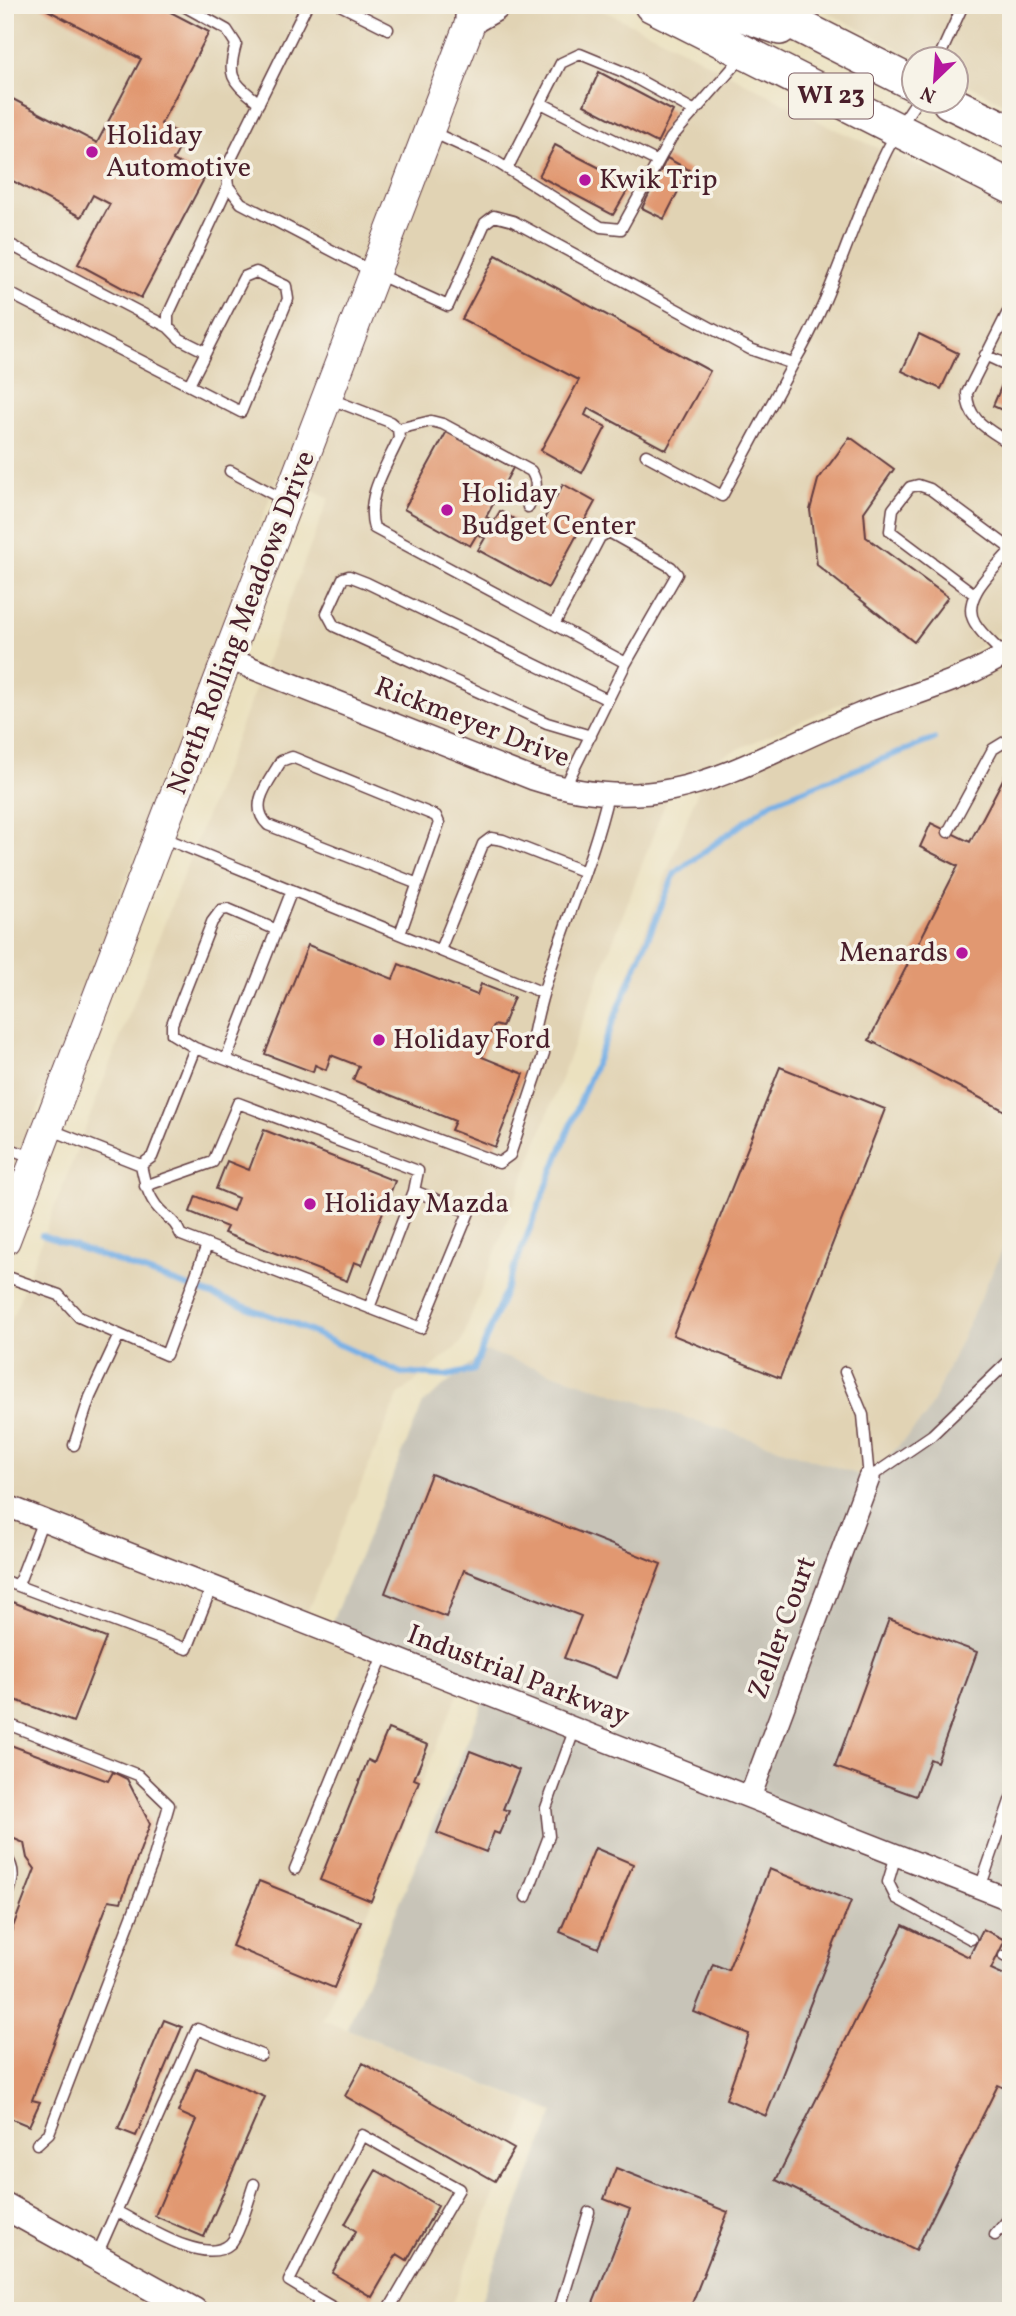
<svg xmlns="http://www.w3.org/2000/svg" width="1016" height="2316" viewBox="0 0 1016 2316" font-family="Vollkorn,serif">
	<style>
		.built { fill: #e1d3b4 }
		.industrial { fill: #c8c4b8 }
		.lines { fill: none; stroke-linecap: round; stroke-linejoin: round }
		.stream { stroke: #75afe6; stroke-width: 6 }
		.building { fill: #e19871 }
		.service-casing { stroke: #623c41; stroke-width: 13 }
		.minor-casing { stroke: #623c41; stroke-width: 24 }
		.tertiary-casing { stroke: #623c41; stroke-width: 29 }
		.secondary-casing { stroke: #623c41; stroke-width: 32 }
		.primary-casing { stroke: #623c41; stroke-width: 36 }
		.service { stroke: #fff; stroke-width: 10 }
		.minor { stroke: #fff; stroke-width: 21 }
		.tertiary { stroke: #fff; stroke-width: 26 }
		.secondary { stroke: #fff; stroke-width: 30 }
		.primary { stroke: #fff; stroke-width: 33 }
		.poi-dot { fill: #b5179e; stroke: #f7f3e8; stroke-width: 2.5 }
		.labels { text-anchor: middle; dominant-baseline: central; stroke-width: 7; stroke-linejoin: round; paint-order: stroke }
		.shield { fill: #f7f3e8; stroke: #7e5f64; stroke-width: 2 }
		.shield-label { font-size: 26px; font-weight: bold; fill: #4a1f2b }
		.poi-label { font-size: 28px; fill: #4a1f2b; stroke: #f7f3e8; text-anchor: start }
		.street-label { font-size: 28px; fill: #4a1f2b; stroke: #f7f3e8 }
	</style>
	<rect width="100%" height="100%" fill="#f7f3e8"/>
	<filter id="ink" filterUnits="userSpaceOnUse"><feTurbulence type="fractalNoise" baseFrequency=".0143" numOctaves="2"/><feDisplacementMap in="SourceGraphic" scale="14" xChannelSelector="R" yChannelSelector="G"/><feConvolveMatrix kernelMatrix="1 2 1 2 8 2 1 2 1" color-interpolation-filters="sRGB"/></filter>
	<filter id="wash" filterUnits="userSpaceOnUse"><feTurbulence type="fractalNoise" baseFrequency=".00686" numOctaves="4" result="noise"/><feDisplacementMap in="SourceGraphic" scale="28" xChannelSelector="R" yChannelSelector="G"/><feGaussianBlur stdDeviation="1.57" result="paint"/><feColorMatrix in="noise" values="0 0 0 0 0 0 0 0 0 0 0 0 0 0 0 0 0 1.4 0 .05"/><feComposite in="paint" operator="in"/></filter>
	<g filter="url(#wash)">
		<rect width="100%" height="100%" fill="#ebe1bf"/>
		<!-- built -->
		<path class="built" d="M5,5H591L663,39L832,128L945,177L1011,213V624L975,650L940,669L835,706L675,777L461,1343L398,1396L303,1622L462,1685L323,2020L530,2104L449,2311H5V1336L329,498L279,472L220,636L5,1194Z
			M813,5H1011V107L957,79L956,60L919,59Z
			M1011,651V1231L926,1416L869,1478L486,1351L700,785Z"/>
		<!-- industrial -->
		<path class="industrial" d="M1011,1231V2311H477L554,2112L347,2029L487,1694L328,1631L423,1404L486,1351L869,1478L926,1416Z"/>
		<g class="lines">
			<!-- stream -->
			<path class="stream" d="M42,1235L294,1324L401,1373L446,1376L474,1370L583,1094L675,873L772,802L934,739"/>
		</g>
		<g id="blocks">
			<!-- building -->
			<path class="building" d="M38,5H157L209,32L161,124L186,137L173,160L205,177L141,298L78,264L110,204L93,195L81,217L5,177V95L97,143L141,59Z
				M599,72L673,111L657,143L584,105Z
				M555,145L631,184L613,215L539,176Z
				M667,158L689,170L664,219L642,208Z
				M496,255L710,371L666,450L588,408L585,415L606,427L582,473L541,450L579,380L462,319Z
				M919,334L958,353L941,389L902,371Z
				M1006,375L1011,378V414L993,406Z
				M447,431L513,468L486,517L494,521L500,511L537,532L563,484L595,502L548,588L478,550L485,538L477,534L470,546L404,509Z
				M850,437L894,469L864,512L866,537L948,597L914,642L817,565L810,510L818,480Z
				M1011,764V1114L869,1040L958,866L920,847L931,823L970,842Z
				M308,945L393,979L399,964L477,995L481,984L514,997L502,1027L494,1025L482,1057L524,1074L495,1147L451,1130L455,1121L353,1080L359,1066L331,1055L326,1070L315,1065L313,1072L265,1054Z
				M780,1067L885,1109L780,1378L673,1335Z
				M264,1130L395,1181L362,1265L354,1262L347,1281L224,1233L227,1227L190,1212L196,1196L233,1211L238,1198L216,1189L227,1161L249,1170Z
				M431,1474L661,1564L617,1678L564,1658L581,1616L464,1570L446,1617L385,1593Z
				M5,1599L106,1638L73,1722L5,1696Z
				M889,1619L977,1652L937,1762L930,1759L916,1796L835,1767Z
				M388,1729L428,1745L414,1779L419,1781L371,1901L320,1880L368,1760L374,1763Z
				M5,1743L108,1781L113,1772L127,1779L150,1824L121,1902L109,1900L32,2100L40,2102L29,2126L5,2116V1948L35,1869L27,1858L24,1843L5,1835Z
				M470,1751L519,1770L503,1809L509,1811L499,1834L494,1832L486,1852L437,1833Z
				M595,1848L633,1864L598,1948L560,1932Z
				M769,1869L851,1901L766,2116L726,2099L749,2034L694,2012L713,1964L728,1970Z
				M259,1881L361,1922L334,1988L232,1946Z
				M903,1925L969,1957L983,1929L1005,1940L991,1969L1011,1978V2091L998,2085L916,2250L776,2180Z
				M164,2020L182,2027L136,2136L118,2129Z
				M363,2063L514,2149L495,2181L345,2096Z
				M196,2068L265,2097L204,2237L155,2216L196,2120L178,2112Z
				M616,2168L728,2212L689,2311H590L630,2209L604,2199Z
				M376,2170L438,2206L407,2260L397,2254L372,2297L332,2273L356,2231L345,2224Z"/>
		</g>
	</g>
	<g filter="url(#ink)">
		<use href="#blocks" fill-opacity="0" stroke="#623c41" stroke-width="2"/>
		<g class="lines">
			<!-- service casing -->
			<g class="service-casing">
				<path id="service" d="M182,5L227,30L236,44C226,79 233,81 259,103
					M307,5L226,169L228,186L241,203L375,273L448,306L485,223L494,216L513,221L750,349L793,364C843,281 860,180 916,102
					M340,5L388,29
					M938,60L963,5
					M541,103L658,162
					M432,132L495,161L601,227L621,229L671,138L744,55
					M507,169L561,63L580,54L626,73L695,111
					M5,242L168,327
					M5,291L241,412L288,299L286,286L256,272L244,277L189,385
					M1011,306L967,393C967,421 990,430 1011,444
					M206,352L180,339L168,327V315L228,186
					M985,355L1011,367
					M328,398L390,422L398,429L399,438C386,467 365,497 374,528L626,663L564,789
					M398,429L431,421L443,424L531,471C540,485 535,492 528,507
					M646,455L722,496L793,364
					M230,471L286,501
					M974,594L890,531L893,509L910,487L918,485L930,489L1011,549
					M555,623L600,537L609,532L671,567L677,574L626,663
					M1004,655C995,645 982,635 975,623C959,598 996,568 1011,550
					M591,736L547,723L334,626L327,613L343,578L349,576L367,583L608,700
					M948,832L993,749L1011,738
					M162,837L541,992
					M277,930L228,909L221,910L212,922L172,1024V1034L195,1048L499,1163L510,1155L544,1053L533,1036C549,953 589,877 608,795
					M400,934L439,823L436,816L292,757L281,761C270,781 247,805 268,825L418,884
					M440,950L483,844L491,838L503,840L585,872
					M226,1059L292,890
					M49,1129L141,1165L152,1157L195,1048
					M5,1147L34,1158
					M145,1186L213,1162L238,1103L418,1171L414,1191
					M207,1245L421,1328L469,1212L414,1191L369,1308
					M5,1276L59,1295L79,1317L166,1355L207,1245L181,1235C174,1219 169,1220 159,1209C148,1197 144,1180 141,1165
					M845,1372L863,1415L869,1478L932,1435L1011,1359
					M74,1445L90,1397L119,1335
					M5,1581L187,1649L212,1586
					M18,1585L43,1520
					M5,1723L138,1775L169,1805L152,1864L49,2133L37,2144
					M5,1855C18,1872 12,1884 5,1903
					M896,1855L888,1882L896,1898L971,1939
					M295,1869L384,1653
					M980,1888L1011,1798
					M526,1897L549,1836L546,1808L575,1728
					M1004,1956L1011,1959
					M116,2211C142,2224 204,2267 230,2244C239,2236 249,2198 254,2184
					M995,2235L1011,2216
					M96,2257L197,2029L261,2055
					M320,2300L289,2281L362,2135L459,2189L388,2311
					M315,2311L320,2300L339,2311
					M559,2311L589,2212"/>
			</g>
			<!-- minor casing -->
			<g class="minor-casing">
				<path id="minor" d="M229,659L533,779C669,823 738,764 858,715C910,694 963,682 1011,651
					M5,1505L1011,1900
					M750,1797L869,1478"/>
			</g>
			<!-- tertiary casing -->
			<g class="tertiary-casing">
				<path id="tertiary" d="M5,2206L194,2311"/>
			</g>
			<!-- secondary casing -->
			<g class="secondary-casing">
				<path id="secondary" d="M5,1240L477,5"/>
			</g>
			<!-- primary casing -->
			<g class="primary-casing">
				<path id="primary" d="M651,5L1011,187
					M714,5L780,28
					M758,5L914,84
					M472,17L493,5
					M949,102L1011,132"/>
			</g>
			<!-- service -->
			<use href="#service" class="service"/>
			<!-- minor -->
			<use href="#minor" class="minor"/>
			<!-- tertiary -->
			<use href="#tertiary" class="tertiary"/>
			<!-- secondary -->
			<use href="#secondary" class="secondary"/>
			<!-- primary -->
			<use href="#primary" class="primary"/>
		</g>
	</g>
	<!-- markers -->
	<g class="poi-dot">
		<circle cx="92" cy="152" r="7"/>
		<circle cx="585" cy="180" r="7"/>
		<circle cx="447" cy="510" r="7"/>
		<circle cx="962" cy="953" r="7"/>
		<circle cx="379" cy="1040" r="7"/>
		<circle cx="310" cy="1204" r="7"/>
	</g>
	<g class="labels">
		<!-- shield labels -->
		<rect class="shield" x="789" y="73.5" width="84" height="45" rx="5"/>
		<g class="shield-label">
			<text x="831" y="96">WI 23</text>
		</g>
		<!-- poi labels -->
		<g class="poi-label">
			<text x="106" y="136">Holiday<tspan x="106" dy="32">Automotive</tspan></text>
			<text x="599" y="180">Kwik Trip</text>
			<text x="461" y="494">Holiday<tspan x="461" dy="32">Budget Center</tspan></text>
			<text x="948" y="953" text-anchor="end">Menards</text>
			<text x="393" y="1040">Holiday Ford</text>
			<text x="324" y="1204">Holiday Mazda</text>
		</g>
		<!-- street labels -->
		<g class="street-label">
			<text transform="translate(242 623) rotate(-69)">North Rolling Meadows Drive</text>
			<text transform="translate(472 723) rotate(21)">Rickmeyer Drive</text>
			<text transform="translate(783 1628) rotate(-70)">Zeller Court</text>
			<text transform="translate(518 1676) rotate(21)">Industrial Parkway</text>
		</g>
	</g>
	<!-- margin -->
	<rect width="1016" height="2316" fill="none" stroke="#f7f3e8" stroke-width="28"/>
	<!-- north arrow -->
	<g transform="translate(935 80) rotate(205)"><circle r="33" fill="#f7f3e8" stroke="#b29e9c" stroke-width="2"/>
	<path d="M0-5L12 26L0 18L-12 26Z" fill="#b5179e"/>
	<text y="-10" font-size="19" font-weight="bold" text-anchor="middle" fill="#4a1f2b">N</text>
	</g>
</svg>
